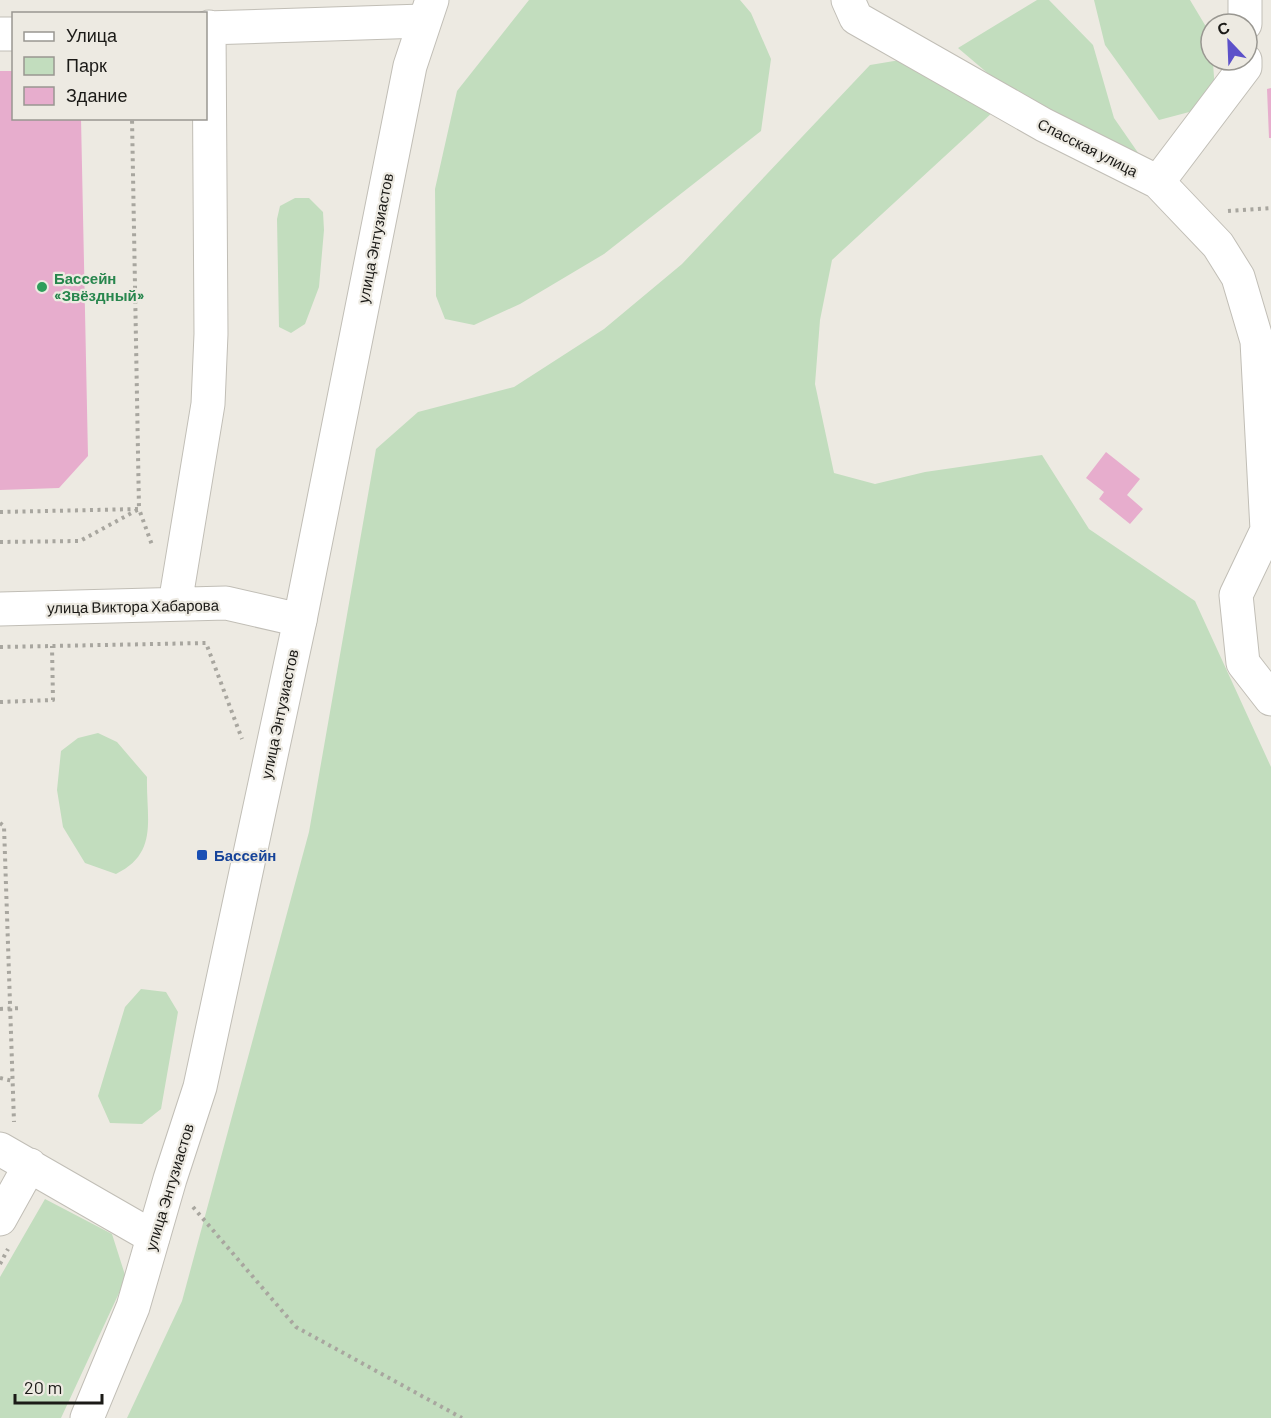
<svg xmlns="http://www.w3.org/2000/svg" width="1271" height="1418" viewBox="0 0 1271 1418" font-family="Barlow,sans-serif">
	<style>
		.green { fill: #c2ddbe }
		.building { fill: #e7adcd }
		.lines { fill: none; stroke-linecap: round; stroke-linejoin: round }
		.minor-casing { stroke: #c1beb6; stroke-width: 35 }
		.major-casing { stroke: #c1beb6; stroke-width: 35 }
		.path { stroke: #a8a69f; stroke-width: 4; stroke-dasharray: 3 4.5; stroke-linecap: butt }
		.minor { stroke: #fff; stroke-width: 33 }
		.major { stroke: #fff; stroke-width: 33 }
		.leisure-dot { fill: #2e9e5b; stroke: #edeae2; stroke-width: 2 }
		.transit-dot { fill: #1a4fb4; stroke: #edeae2; stroke-width: 2 }
		.labels { text-anchor: middle; dominant-baseline: central; stroke-width: 4.5; stroke-linejoin: round; paint-order: stroke }
		.street-label { font-size: 15px; fill: #1b1a17; stroke: #edeae2 }
		.leisure-label { font-size: 15px; font-weight: bold; fill: #27864d; stroke: #edeae2; text-anchor: start }
		.transit-label { font-size: 15px; font-weight: bold; fill: #164399; stroke: #edeae2; text-anchor: start }
	</style>
	<rect width="100%" height="100%" fill="#edeae2"/>
	<!-- green -->
	<path class="green" d="M529,0H740L751,13L771,59L761,131L604,254L520,304L474,325L445,319L436,296L435,189L457,91Z
		M1037,0H1049L1093,45L1114,118L1141,157L1017,98L958,48Z
		M1094,0H1190L1211,35L1215,91L1193,111L1159,120L1105,45Z
		M900,60L994,111L832,260L820,320L815,384L834,473L875,484L925,472L1042,455L1089,529L1195,601L1271,767V1418H127L182,1301L309,832L376,449L418,412L514,387L604,329L682,264L870,65Z
		M295,198H309L323,212L324,230L319,287L305,324L291,333L279,327L277,219L280,206Z
		M98,733L117,742L147,777C146,819 159,853 116,874L85,863L63,827L57,790L61,751L78,738Z
		M141,989L166,992L178,1012L161,1109L142,1124L110,1123L98,1096L125,1007Z
		M45,1199L112,1234L126,1278L61,1418H0V1277Z"/>
	<!-- building -->
	<path class="building" d="M0,71H14V118H81L88,456L59,488L0,490Z
		M1271,88V138H1269L1267,89Z
		M1106,452L1140,479L1127,495L1143,509L1130,524L1099,499L1104,492L1086,478Z"/>
	<g class="lines">
		<!-- minor casing -->
		<g class="minor-casing">
			<path id="minor" d="M848,0L856,18L1044,125L1158,182L1218,245L1238,277L1257,341L1271,350
				M1245,0V24
				M206,28L423,21
				M0,34H14
				M1158,182L1245,67V60
				M1257,341L1267,530L1236,595L1243,663L1271,699
				M175,604L208,404L211,334L209,27
				M0,609L226,603L300,620
				M0,1149L153,1237
				M0,1219L30,1165"/>
		</g>
		<!-- major casing -->
		<g class="major-casing">
			<path id="major" d="M87,1418L133,1307L170,1179L200,1087L300,620L410,66L432,0"/>
		</g>
		<!-- path -->
		<path class="path" d="M1228,211L1271,208
			M0,512L139,509L152,545
			M0,542L80,541L139,509L132,118
			M0,647L206,643L242,739
			M0,702L53,700L52,646
			M0,823L4,826L14,1122
			M0,1009L22,1008
			M0,1078L13,1081
			M193,1207L296,1327L462,1418
			M0,1264L8,1249"/>
		<!-- minor -->
		<use href="#minor" class="minor"/>
		<!-- major -->
		<use href="#major" class="major"/>
	</g>
	<!-- markers -->
	<circle class="leisure-dot" cx="42" cy="287" r="6"/>
	<rect class="transit-dot" x="196" y="849" width="12" height="12" rx="3"/>
	<g class="labels">
		<!-- street labels -->
		<g class="street-label">
			<text transform="translate(1088 147) rotate(27)">Спасская улица</text>
			<text transform="translate(375 238) rotate(-79)">улица Энтузиастов</text>
			<text transform="translate(133 606) rotate(-1)">улица Виктора Хабарова</text>
			<text transform="translate(279 714) rotate(-78)">улица Энтузиастов</text>
			<text transform="translate(169 1187) rotate(-73)">улица Энтузиастов</text>
		</g>
		<!-- leisure labels -->
		<g class="leisure-label">
			<text x="54" y="278">Бассейн<tspan x="54" dy="17">«Звёздный»</tspan></text>
		</g>
		<!-- transit labels -->
		<g class="transit-label">
			<text x="214" y="855">Бассейн</text>
		</g>
	</g>
	<!-- legend -->
	<rect x="12" y="12" width="195" height="108" fill="#edeae2" stroke="#999791" stroke-width="1.5"/>
	<rect x="24" y="32" width="30" height="9" fill="#ffffff" stroke="#999791" stroke-width="1.5"/>
	<text x="66" y="42" font-size="18" fill="#1b1a17">Улица</text>
	<rect x="24" y="57" width="30" height="18" fill="#c2ddbe" stroke="#999791" stroke-width="1.5"/>
	<text x="66" y="72" font-size="18" fill="#1b1a17">Парк</text>
	<rect x="24" y="87" width="30" height="18" fill="#e7adcd" stroke="#999791" stroke-width="1.5"/>
	<text x="66" y="102" font-size="18" fill="#1b1a17">Здание</text>
	<!-- north arrow -->
	<g transform="translate(1229 42) rotate(337)"><circle r="28" fill="#edeae2" stroke="#999791" stroke-width="1.5"/>
	<path d="M0-4.5L10 22L0 15L-10 22Z" fill="#5c51c9"/>
	<text y="-9" font-size="16" font-weight="bold" text-anchor="middle" fill="#1b1a17">С</text>
	</g>
	<!-- scale -->
	<path d="M15 1394v9h87v-9" fill="none" stroke="#1b1a17" stroke-width="3"/>
	<text x="24" y="1394" font-size="18" fill="#1b1a17" stroke="#edeae2" stroke-width="4.5" paint-order="stroke">20 m</text>
</svg>
